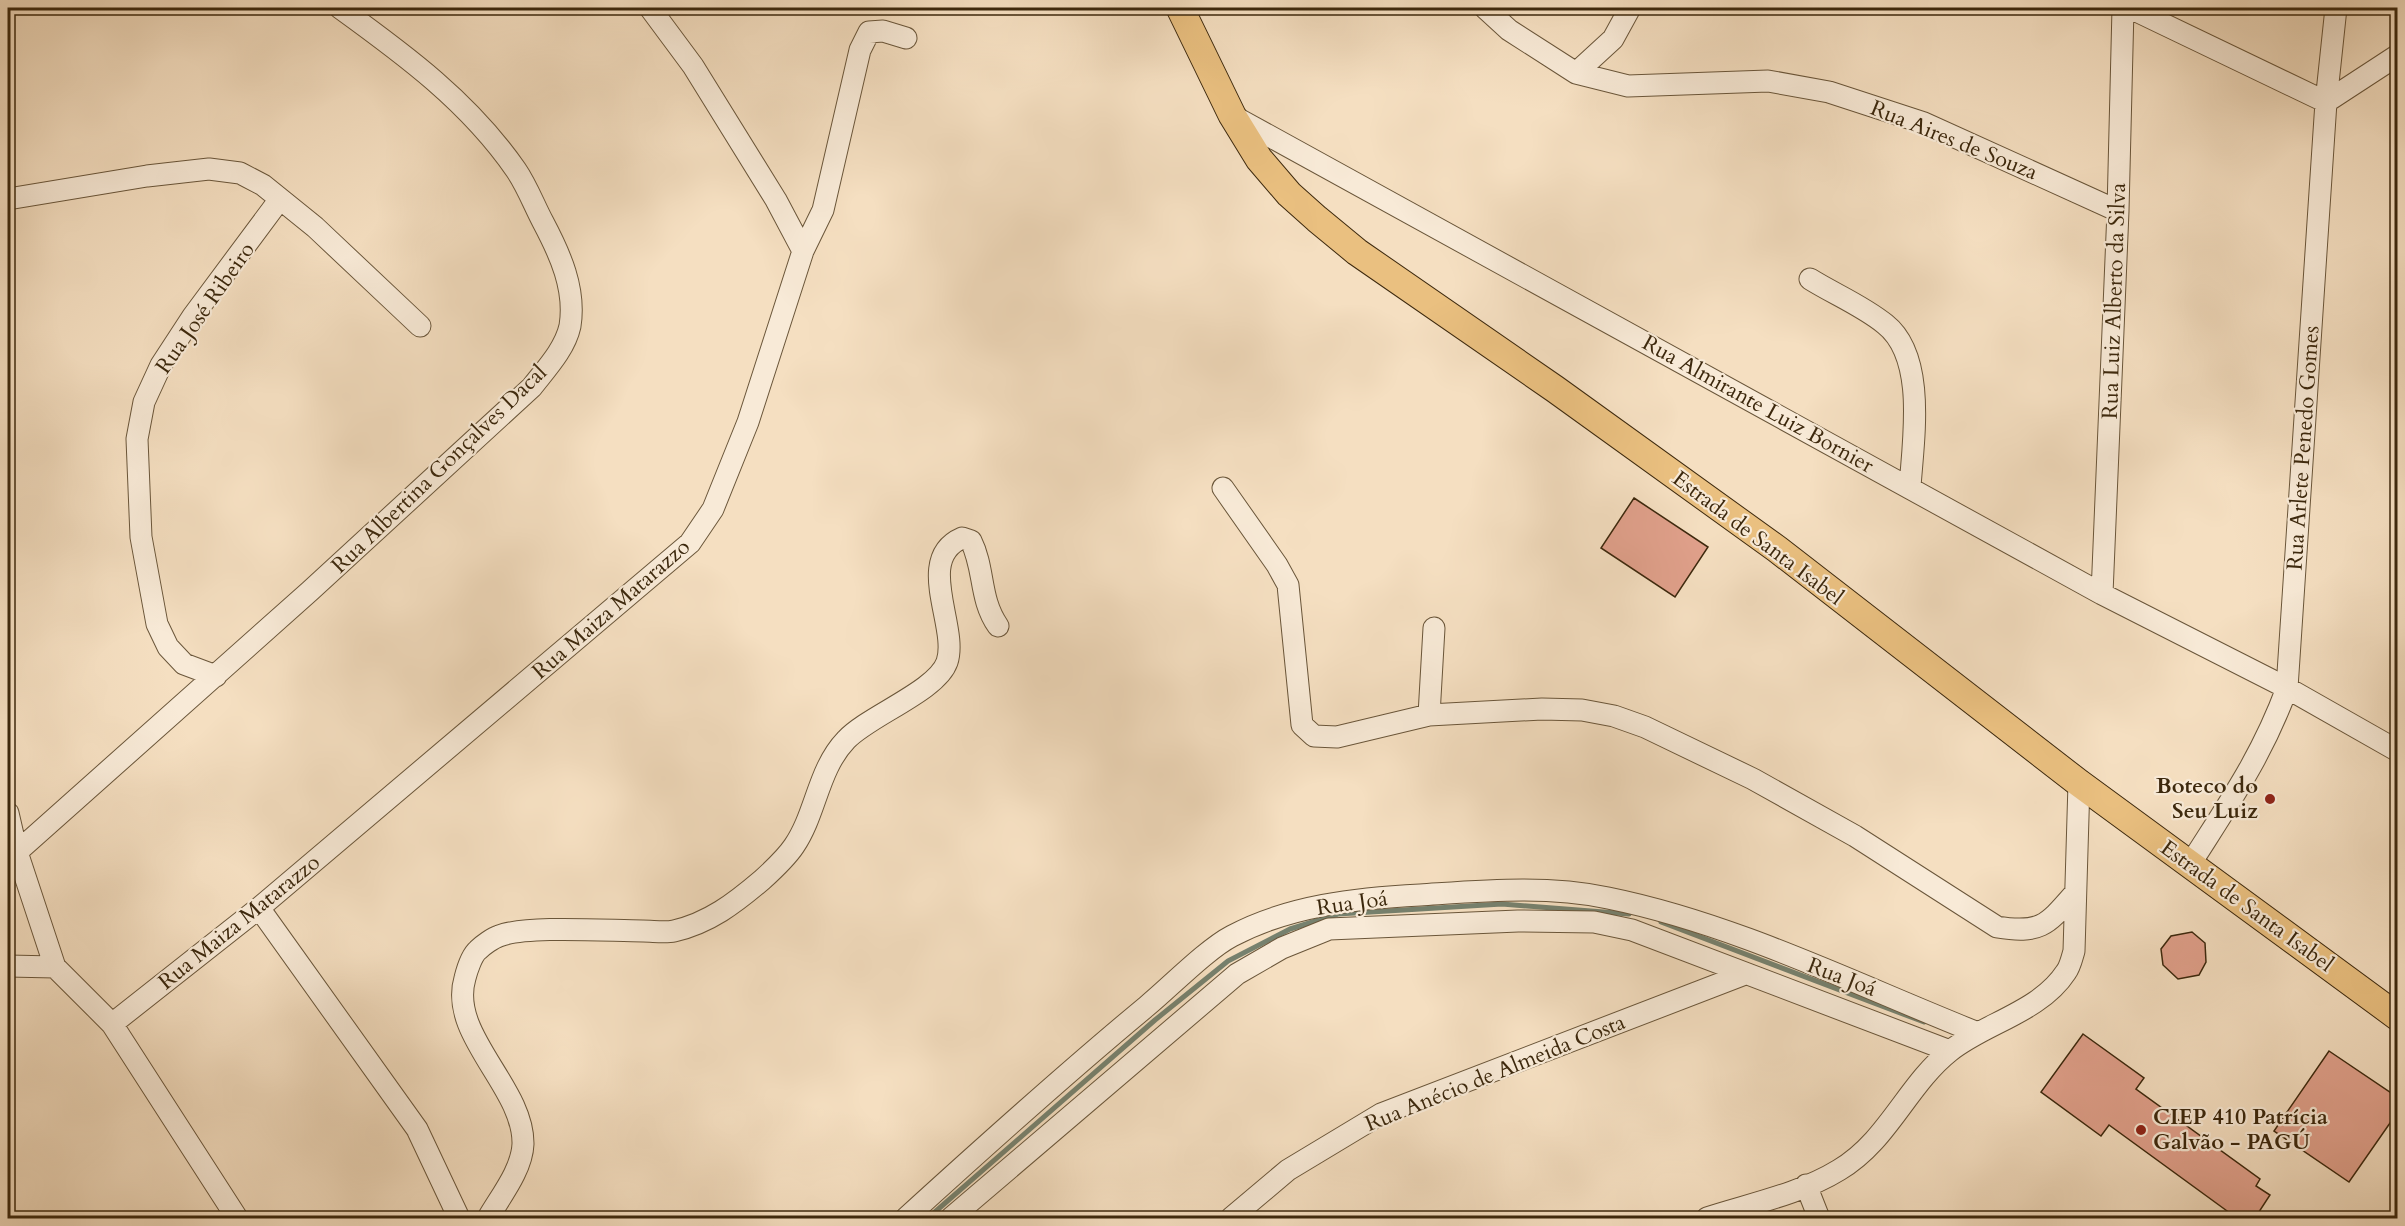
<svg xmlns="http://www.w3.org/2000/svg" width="2405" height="1226" viewBox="0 0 2405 1226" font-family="Cardo,serif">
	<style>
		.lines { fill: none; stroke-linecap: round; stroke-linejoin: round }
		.stream { stroke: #76816e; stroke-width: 5 }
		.building { fill: #e1a18c; stroke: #3c280d; stroke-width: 1.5 }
		.minor-casing { stroke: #6a563a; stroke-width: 23 }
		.major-casing { stroke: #3c280d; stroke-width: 29 }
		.minor { stroke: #f8ead7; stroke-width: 21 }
		.major { stroke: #eac080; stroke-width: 27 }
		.poi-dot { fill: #8f2418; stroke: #f8ead7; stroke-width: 2 }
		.labels { text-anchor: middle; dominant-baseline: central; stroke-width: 4.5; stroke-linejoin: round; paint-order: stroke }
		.street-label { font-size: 22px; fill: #3c280d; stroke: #f8ead7 }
		.poi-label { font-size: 22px; font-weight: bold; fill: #3c280d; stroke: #f8ead7; text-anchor: end }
	</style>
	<rect width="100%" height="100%" fill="#f5dfc1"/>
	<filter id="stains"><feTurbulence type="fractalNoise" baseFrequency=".00333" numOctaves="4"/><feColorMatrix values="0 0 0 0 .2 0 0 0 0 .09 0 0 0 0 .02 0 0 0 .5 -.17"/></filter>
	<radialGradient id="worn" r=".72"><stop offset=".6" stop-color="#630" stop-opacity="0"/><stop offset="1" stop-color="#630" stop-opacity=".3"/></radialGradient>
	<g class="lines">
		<!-- stream -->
		<path class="stream" d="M1661,922L1924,1022
			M928,1218L1155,1020L1228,961L1290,929L1338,914L1502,904L1629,914"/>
	</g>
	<!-- building -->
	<path class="building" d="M1634,498L1708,547L1675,597L1601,548Z
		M2192,932L2205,943L2206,962L2199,975L2178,979L2163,965L2161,949L2171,936Z
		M2083,1034L2144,1078L2136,1089L2260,1179L2256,1186L2270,1195L2255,1218H2243L2236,1213L2234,1216L2109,1125L2101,1136L2041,1092Z
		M2329,1051L2397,1097V1113L2349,1182L2274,1131Z"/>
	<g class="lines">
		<!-- minor casing -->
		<g class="minor-casing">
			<path id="minor" d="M650,8L693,66L776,200L803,251
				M1485,8L1509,30L1576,73L1628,86L1768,81L1829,92L1924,123L2118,211
				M2130,8L2326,102L2398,55
				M1576,73L1613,39L1630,8
				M1233,116L2102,594L2287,688L2398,751
				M8,199L147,176L209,169L240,173L263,185L315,227L420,326
				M1810,279C1834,294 1863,306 1885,324C1927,357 1913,441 1910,487
				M1223,488L1277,565L1288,585L1302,725L1314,736L1337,737L1429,715L1542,709L1582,710L1614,716L1645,727L1753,779L1855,836L1997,927C2041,934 2047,925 2075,893
				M2102,594L2118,211L2123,8
				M216,676L184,664L168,647L157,624L141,537L137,439L144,402L161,365L193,316L280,199
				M1429,715L1434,628
				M8,813L17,852L55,967L112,1024L237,1218
				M17,852L310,591L532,387C546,369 565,349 570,326C576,289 560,254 543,222C534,205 527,186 516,170C469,102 405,55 340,8
				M2191,863C2229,803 2262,756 2287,688L2326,102L2336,8
				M259,908L417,1129L459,1218
				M8,966L55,967
				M112,1024L259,908L690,543L713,509L748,422L803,251L823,210L860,50L869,32L883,31L906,38
				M1806,1185L1819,1218
				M488,1218C500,1197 522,1170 523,1144C524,1087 448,1035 465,978C467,970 472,955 478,950C483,945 493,938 499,936C526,925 610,931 643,931C653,931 665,933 674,931C709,923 735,903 762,880C773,870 786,858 794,846C816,814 818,769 846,740C868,716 937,691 947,662C959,627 914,559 962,538L971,541C985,569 979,599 998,626
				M906,1218C985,1146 1065,1074 1147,1006C1170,987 1207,949 1232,936C1288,906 1357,898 1420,895C1483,891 1546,885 1608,898C1736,924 1857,985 1978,1033
				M951,1218L1237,974L1282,948L1329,929L1518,921L1594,922L1632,930L1950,1051
				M1231,1218L1288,1170L1381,1114L1745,974
				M1707,1218C1750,1204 1800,1194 1839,1170C1888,1141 1907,1085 1950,1051C1985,1023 2040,1012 2066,972C2070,967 2072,958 2074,951L2079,783"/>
		</g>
		<!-- major casing -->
		<g class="major-casing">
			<path id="major" d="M1180,8L1232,115L1259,159L1289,194L1317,219L1357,252L1555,389L1777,549L2079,783L2398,1017"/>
		</g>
		<!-- minor -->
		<use href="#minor" class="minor"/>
		<!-- major -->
		<use href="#major" class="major"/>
	</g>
	<!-- markers -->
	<g class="poi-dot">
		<circle cx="2270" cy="799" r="6"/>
		<circle cx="2141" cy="1130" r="6"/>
	</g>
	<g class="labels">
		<!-- street labels -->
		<g class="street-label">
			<text transform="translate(1954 140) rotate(22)">Rua Aires de Souza</text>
			<text transform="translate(2114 301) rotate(-88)">Rua Luiz Alberto da Silva</text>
			<text transform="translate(205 308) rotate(-55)">Rua José Ribeiro</text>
			<text transform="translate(1758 404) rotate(29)">Rua Almirante Luiz Bornier</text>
			<text transform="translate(2303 448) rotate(-86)">Rua Arlete Penedo Gomes</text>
			<text transform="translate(439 469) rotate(-44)">Rua Albertina Gonçalves Dacal</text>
			<text transform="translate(1758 538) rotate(37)">Estrada de Santa Isabel</text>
			<text transform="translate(611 609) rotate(-41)">Rua Maiza Matarazzo</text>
			<text transform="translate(1352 903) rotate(-8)">Rua Joá</text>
			<text transform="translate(2247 906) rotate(36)">Estrada de Santa Isabel</text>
			<text transform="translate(239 922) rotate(-39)">Rua Maiza Matarazzo</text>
			<text transform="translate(1842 977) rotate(21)">Rua Joá</text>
			<text transform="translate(1495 1073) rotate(-22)">Rua Anécio de Almeida Costa</text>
		</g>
		<!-- poi labels -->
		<g class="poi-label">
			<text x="2258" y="786">Boteco do<tspan x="2258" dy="25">Seu Luiz</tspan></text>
			<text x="2153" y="1117" text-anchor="start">CIEP 410 Patrícia<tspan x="2153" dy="25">Galvão - PAGÚ</tspan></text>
		</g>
	</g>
	<!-- margin -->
	<rect width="2405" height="1226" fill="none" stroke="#f5dfc1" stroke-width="30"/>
	<rect x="9" y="9" width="2387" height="1208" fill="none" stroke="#3c280d" stroke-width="3"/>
	<rect x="15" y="15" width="2375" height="1196" fill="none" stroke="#3c280d" stroke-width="1.5"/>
	<rect width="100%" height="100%" filter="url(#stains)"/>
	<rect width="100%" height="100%" fill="url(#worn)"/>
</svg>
